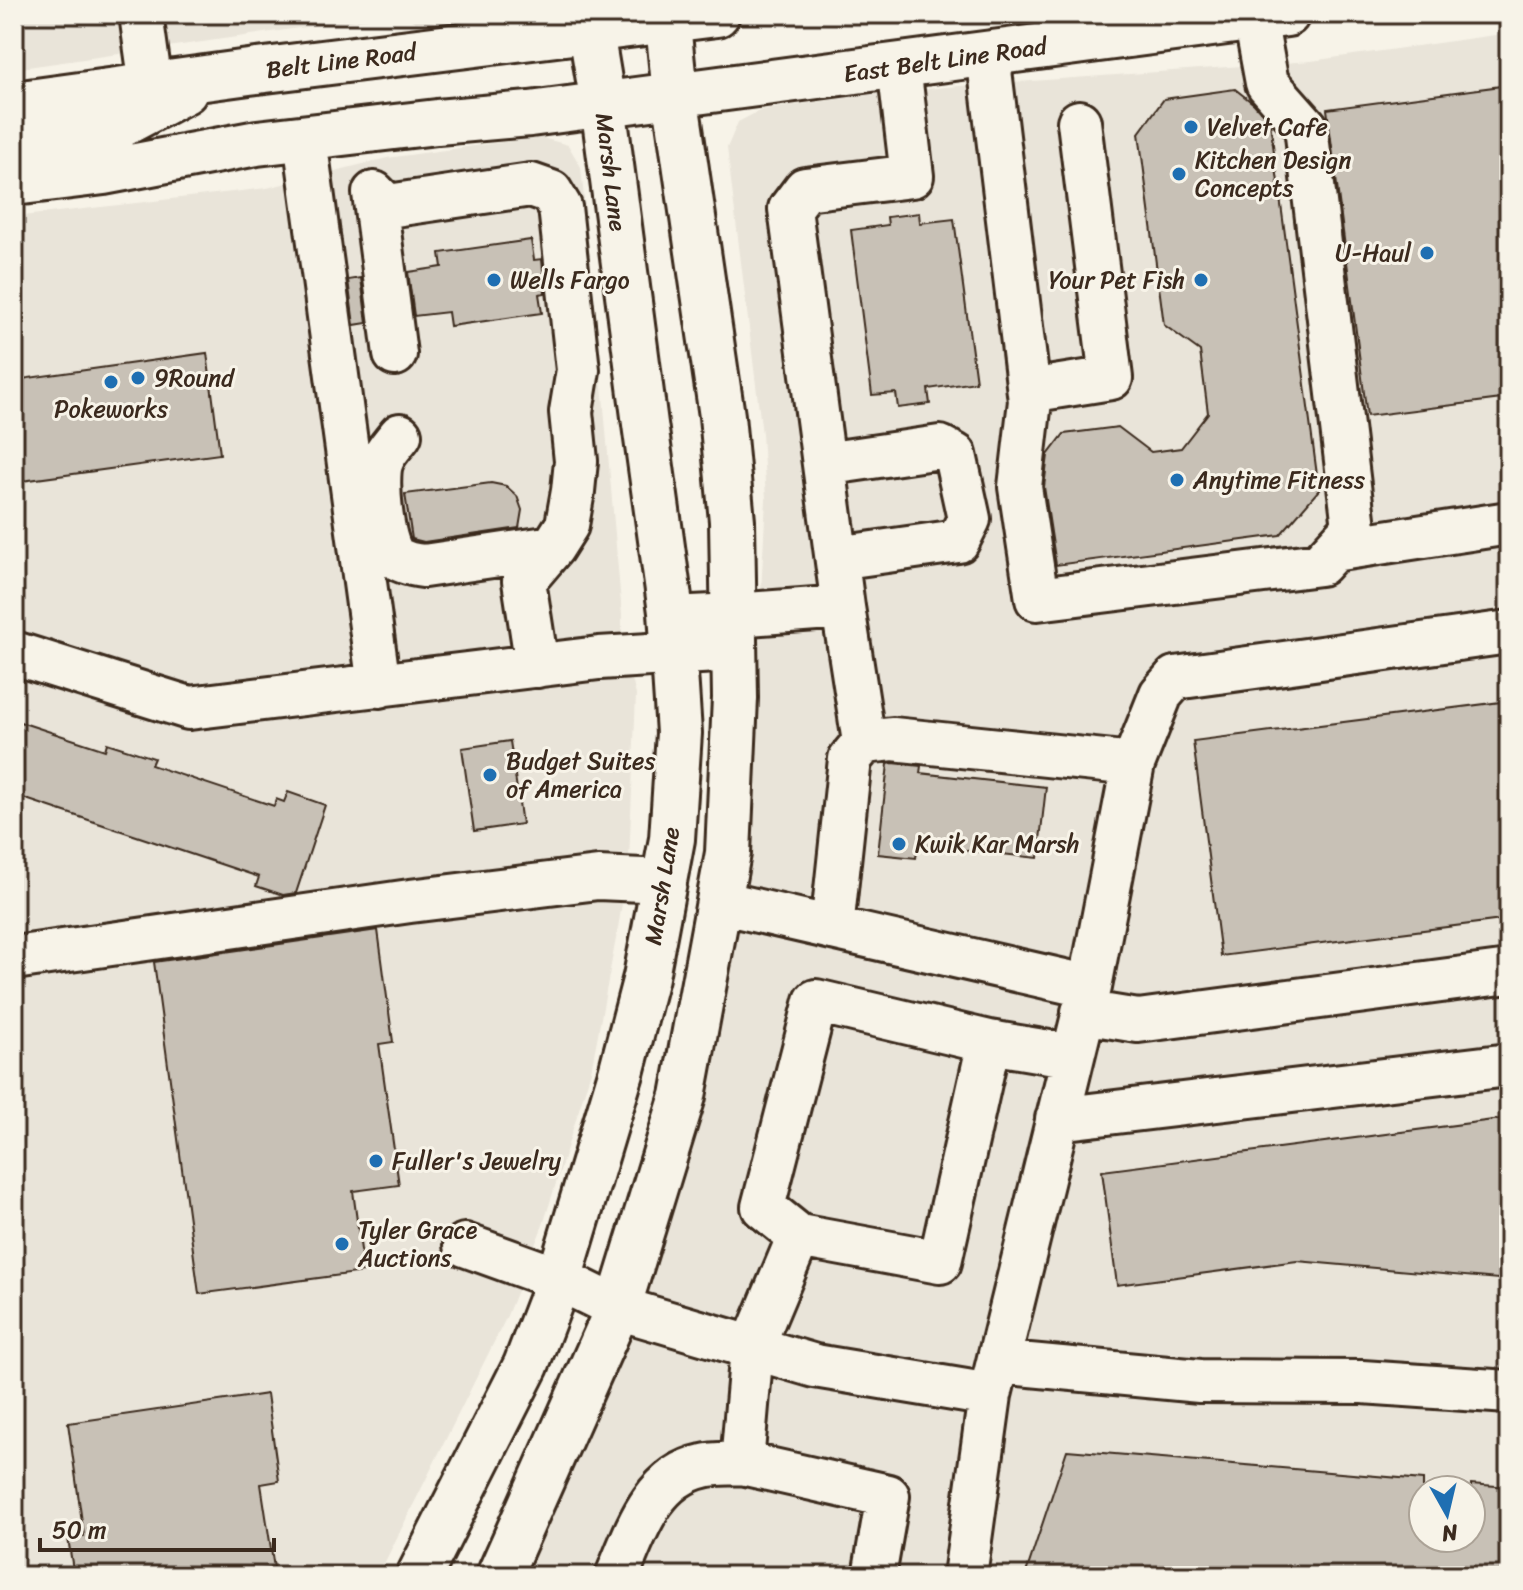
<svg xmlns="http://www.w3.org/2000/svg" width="1523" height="1590" viewBox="0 0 1523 1590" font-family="Sriracha,sans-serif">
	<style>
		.built { fill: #e9e4d9; fill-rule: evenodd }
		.building { fill: #c8c1b6; stroke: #3b2a1e; stroke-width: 2 }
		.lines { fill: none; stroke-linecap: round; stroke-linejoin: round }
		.minor-casing { stroke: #3b2a1e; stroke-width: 48 }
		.major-casing { stroke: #3b2a1e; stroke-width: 50 }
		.minor { stroke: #f7f3e8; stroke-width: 42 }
		.major { stroke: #f7f3e8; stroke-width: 44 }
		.poi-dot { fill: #1f6fb2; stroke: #f7f3e8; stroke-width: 3 }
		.labels { text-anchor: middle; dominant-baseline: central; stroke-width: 6; stroke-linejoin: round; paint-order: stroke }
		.street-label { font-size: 24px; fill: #3b2a1e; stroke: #f7f3e8 }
		.poi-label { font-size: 24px; fill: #3b2a1e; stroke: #f7f3e8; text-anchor: start }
	</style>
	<rect width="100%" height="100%" fill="#f7f3e8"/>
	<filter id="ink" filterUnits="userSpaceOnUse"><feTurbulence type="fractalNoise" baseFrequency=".0125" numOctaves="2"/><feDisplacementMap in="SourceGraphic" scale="16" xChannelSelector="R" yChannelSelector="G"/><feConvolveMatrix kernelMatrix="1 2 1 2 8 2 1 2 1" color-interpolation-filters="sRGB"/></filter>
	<g filter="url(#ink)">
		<!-- built -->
		<path class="built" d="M14,14H397L14,69Z
			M404,14H500L416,23Z
			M1509,33V1576H523L610,1380L667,1231L704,1092L735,951L746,872L766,499L762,434L727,148L738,122L761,110L858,96L946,87L1311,61ZM1423,1490H1471V1538H1423Z
			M539,137L568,145L581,167L603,396L622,615V640L636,695L629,861L618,928L591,1071L543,1225L506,1318L378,1576H14V217L267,188L387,158Z"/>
		<!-- building -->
		<path class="building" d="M1509,85V398L1367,416L1327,109Z
			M1235,89L1254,104L1270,122L1319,490L1280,535L1056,565L1044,487L1048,455L1064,434L1118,427L1151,452L1181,448L1208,413L1200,351L1164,325L1139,133L1164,99Z
			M919,213L920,223L954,219L976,382L928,389L930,404L898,408L896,393L872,395L851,230L888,225L887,217Z
			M531,240L534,260L542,259L545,293L539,294L542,313L450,326L448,312L414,316L408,272L442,267L440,253Z
			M361,278L367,323L354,325L348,280Z
			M207,353L220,454L14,482V380Z
			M491,483L506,486L517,496L522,510L519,528L424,542L412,539L405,494Z
			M1509,701V919L1221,956L1193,741Z
			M14,720L105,750L107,743L154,758L151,765L274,806L276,799L284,802L288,792L325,805L296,893L283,895L256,886L259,877L14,795Z
			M510,741L522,824L474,831L462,748Z
			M893,763L921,766L920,773L1046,787L1038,858L918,845L916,858L878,854L888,764Z
			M378,930L393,1042L379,1044L399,1185L353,1191L364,1272L199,1294L154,962Z
			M1509,1118V1280L1297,1261L1117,1285L1102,1171Z
			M267,1394L279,1481L261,1484L274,1568L232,1574V1576H74L68,1538L84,1536L68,1423Z
			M1067,1450L1423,1480V1538H1471V1484L1509,1487V1576H1025Z"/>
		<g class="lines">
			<!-- minor casing -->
			<g class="minor-casing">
				<path id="minor" d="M141,14L151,86
					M988,54L1030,401L1020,487L1037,599L1320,564L1354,527L1306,127L1267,83L1255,18
					M305,139L379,686
					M374,193L384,203L395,205L531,185L551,192L560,207L578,370L571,412L576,461L573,491L567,525L553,547L524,581L537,666
					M374,193L395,354
					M1029,391L1111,378L1079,122
					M400,435C394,443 385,452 382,461C375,477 382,543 394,556C402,563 414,565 424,566L553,547
					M824,464L940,447L955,455L969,519L958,541L837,558
					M1333,550L1509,523
					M672,618L734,615L843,607
					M14,653L189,708L599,658L734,650
					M864,742L843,607L790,209L805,189L912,176L899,66
					M719,902L1090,987L990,1395
					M832,928L850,759L864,742L893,739L1133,764
					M14,958L410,901L598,878L665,881
					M1090,987L1133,764L1161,694L1175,678L1509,632
					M1083,1012L1138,1021L1509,972
					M1057,1119L1509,1065
					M799,1236L940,1262L989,1042
					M465,1245L559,1279L618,1308L815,1366L990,1395L965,1576
					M998,1362L1200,1381L1362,1382L1509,1392
					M742,1463L888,1496L874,1576
					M617,1576C635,1534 651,1477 703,1466C715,1463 729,1464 742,1463L752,1348L799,1236L763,1207L816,1001L989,1042L1073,1056"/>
			</g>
			<!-- major casing -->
			<g class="major-casing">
				<path id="major" d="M14,104L249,72L717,14
					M14,139L119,126L185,91
					M14,183L104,172L257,143L437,122L530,114L1287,14
					M419,1576L526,1365L559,1279L621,1073L646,977L672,839L679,733L671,612L645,424L603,104L588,14
					M499,1576L618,1308L683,1096L728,853L735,698L732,521L722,416L675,94L667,14"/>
			</g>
			<!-- minor -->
			<use href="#minor" class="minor"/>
			<!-- major -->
			<use href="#major" class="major"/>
		</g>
	</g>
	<!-- markers -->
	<g class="poi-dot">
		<circle cx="1191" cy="127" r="8"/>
		<circle cx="1179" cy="174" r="8"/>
		<circle cx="1427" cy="253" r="8"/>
		<circle cx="494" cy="280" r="8"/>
		<circle cx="1201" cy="280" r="8"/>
		<circle cx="138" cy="378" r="8"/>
		<circle cx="111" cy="382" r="8"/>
		<circle cx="1177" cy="480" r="8"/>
		<circle cx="490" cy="775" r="8"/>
		<circle cx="899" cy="844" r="8"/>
		<circle cx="376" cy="1161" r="8"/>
		<circle cx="342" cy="1244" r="8"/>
	</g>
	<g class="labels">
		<!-- street labels -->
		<g class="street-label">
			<text transform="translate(945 60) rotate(-8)">East Belt Line Road</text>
			<text transform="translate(341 61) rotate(-7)">Belt Line Road</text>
			<text transform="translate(611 172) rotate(83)">Marsh Lane</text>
			<text transform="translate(662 886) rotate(-81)">Marsh Lane</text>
		</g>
		<!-- poi labels -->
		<g class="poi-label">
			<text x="1207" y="127">Velvet Cafe</text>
			<text x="1195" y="160">Kitchen Design<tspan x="1195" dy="28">Concepts</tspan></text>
			<text x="1411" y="253" text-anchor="end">U-Haul</text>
			<text x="510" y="280">Wells Fargo</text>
			<text x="1185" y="280" text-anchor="end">Your Pet Fish</text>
			<text x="154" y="378">9Round</text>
			<text x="111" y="409" text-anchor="middle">Pokeworks</text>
			<text x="1193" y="480">Anytime Fitness</text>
			<text x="506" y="761">Budget Suites<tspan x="506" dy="28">of America</tspan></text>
			<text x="915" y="844">Kwik Kar Marsh</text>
			<text x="392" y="1161">Fuller's Jewelry</text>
			<text x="358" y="1230">Tyler Grace<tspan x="358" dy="28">Auctions</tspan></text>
		</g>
	</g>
	<!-- margin -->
	<rect width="1523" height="1590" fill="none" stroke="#f7f3e8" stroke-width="48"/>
	<rect x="24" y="24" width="1475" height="1542" fill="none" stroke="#3b2a1e" stroke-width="3" filter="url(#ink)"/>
	<!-- north arrow -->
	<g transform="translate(1447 1514) rotate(172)"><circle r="38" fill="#f7f3e8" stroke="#aca397" stroke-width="2"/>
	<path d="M0-6L14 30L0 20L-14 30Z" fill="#1f6fb2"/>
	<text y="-12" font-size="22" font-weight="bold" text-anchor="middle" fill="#3b2a1e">N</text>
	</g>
	<!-- scale -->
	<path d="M40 1538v12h234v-12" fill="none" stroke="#3b2a1e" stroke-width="4"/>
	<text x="52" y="1538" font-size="24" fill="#3b2a1e" stroke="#f7f3e8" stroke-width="6" paint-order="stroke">50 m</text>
</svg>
